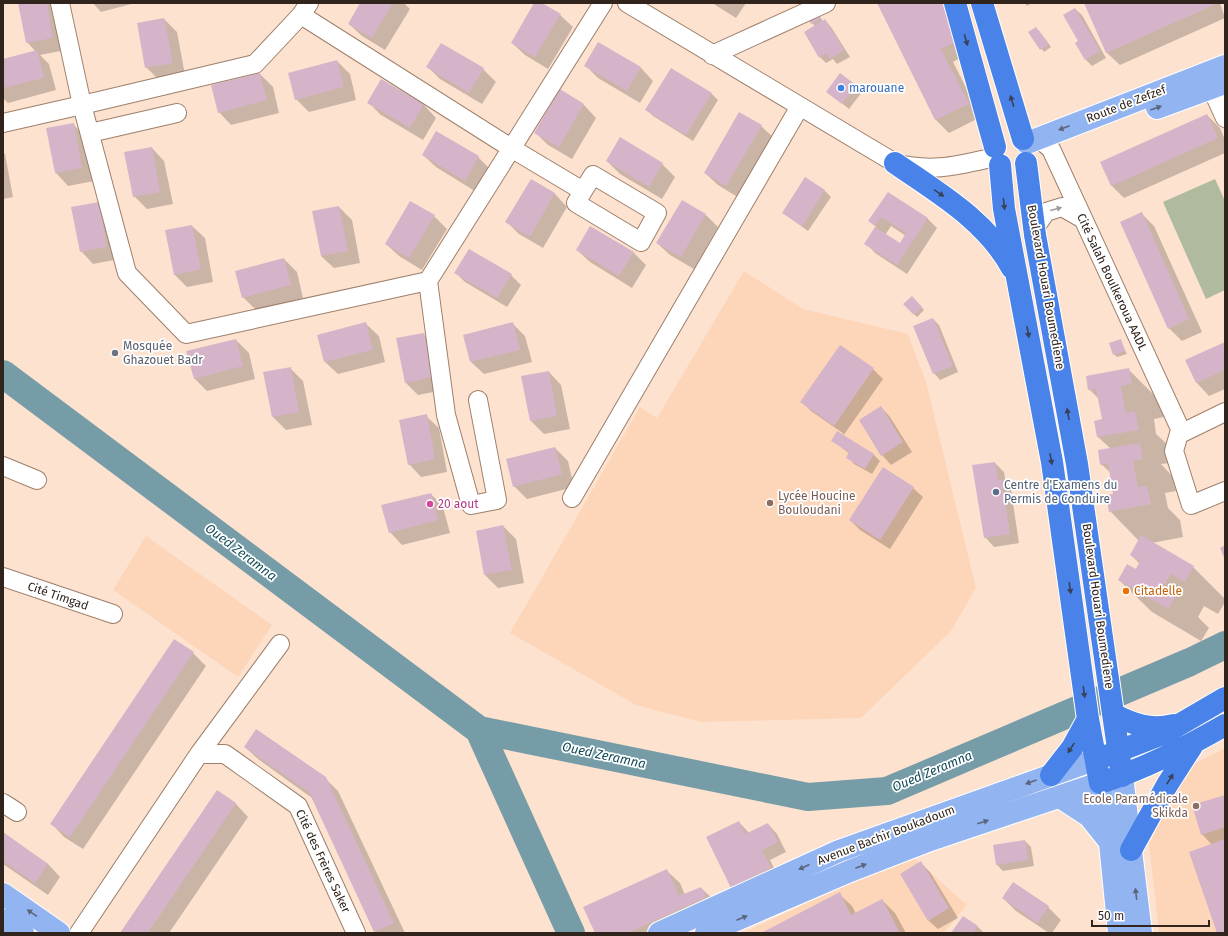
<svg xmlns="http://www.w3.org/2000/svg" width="1228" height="936" viewBox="0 0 1228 936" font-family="'Fira Sans',sans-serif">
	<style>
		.built { fill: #fdd6ba }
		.green { fill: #afba9f }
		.shadow { fill: #0003; fill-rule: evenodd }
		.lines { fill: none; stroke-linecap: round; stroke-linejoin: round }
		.river { stroke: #769da7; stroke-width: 28 }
		.building { fill: #d5b4c9 }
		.minor-casing { stroke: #9d7f6a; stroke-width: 20 }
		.major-casing { stroke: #fff; stroke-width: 24 }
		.highway-casing { stroke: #fff; stroke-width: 24 }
		.minor { stroke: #fff; stroke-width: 18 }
		.major { stroke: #92b5f2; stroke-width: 22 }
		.highway { stroke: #4983e9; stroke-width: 22 }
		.oneway { fill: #38405a }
		.oneway2 { fill: #5c657c }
		.oneway3 { fill: #a29c99 }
		.shop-dot { fill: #3f7fe0; stroke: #fff; stroke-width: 1.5 }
		.worship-dot { fill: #6b7280; stroke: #fff; stroke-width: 1.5 }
		.service-dot { fill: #5c6f8a; stroke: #fff; stroke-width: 1.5 }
		.education-dot { fill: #8d6e63; stroke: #fff; stroke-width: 1.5 }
		.hotel-dot { fill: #d1479c; stroke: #fff; stroke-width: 1.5 }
		.food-dot { fill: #e8710a; stroke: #fff; stroke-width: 1.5 }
		.labels { text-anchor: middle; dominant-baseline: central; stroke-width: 3.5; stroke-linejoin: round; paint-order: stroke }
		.shop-label { font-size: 12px; fill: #366cbe; stroke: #fff; text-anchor: start }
		.street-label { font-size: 12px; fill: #30241c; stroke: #fff }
		.worship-label { font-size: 12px; fill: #5b616d; stroke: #fff; text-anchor: start }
		.service-label { font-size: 12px; fill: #4e5e75; stroke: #fff; text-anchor: start }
		.education-label { font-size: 12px; fill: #785e54; stroke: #fff; text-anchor: start }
		.hotel-label { font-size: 12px; fill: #b23c85; stroke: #fff; text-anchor: start }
		.food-label { font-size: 12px; fill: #c56008; stroke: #fff; text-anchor: start }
		.water-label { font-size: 13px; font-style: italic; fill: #154d5a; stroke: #fff }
	</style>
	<rect width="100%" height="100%" fill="#fde2d0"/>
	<!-- built -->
	<path class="built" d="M744,271L803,309L908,334L926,382L976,588L951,631L861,718L701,722L636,705L510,633L640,407L657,418Z
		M146,536L272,625L238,677L113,590Z
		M1225,748V933H1159L1149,844L1186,768Z
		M914,858L967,905L944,933H743L849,883Z"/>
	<!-- green -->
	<path class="green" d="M1215,179L1225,201V290L1206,299L1163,202Z"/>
	<!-- shadow -->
	<path class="shadow" d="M19,3H54L66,50L40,55L49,64L56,90L8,103L3,98V60L36,52L27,42Z
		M93,3H135L101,12Z
		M361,3H404L410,9L385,50L362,36L349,24Z
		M535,3H540L560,15L573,27L548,69L525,55L512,43Z
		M712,3H746L736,18Z
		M878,3H950L964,56L953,62L981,117L949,133L936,120Z
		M1025,3H1032L1027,6Z
		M1085,3H1220L1225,18L1120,65L1107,53Z
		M1075,9L1082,15L1106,58L1092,66L1086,60L1076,43L1079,41Z
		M817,11L823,22L825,20L831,27L850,57L837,64L833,59L826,63L820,57L815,26L812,23Z
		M164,19L177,32L185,75L159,80L146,67Z
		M1039,31L1051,47L1044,52L1030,32Z
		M598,43L641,68L653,81L640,103L598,78L585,65Z
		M337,61L350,74L356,100L309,112L296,99Z
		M428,67L483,69L496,82L482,104L440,79Z
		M260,74L273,87L279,113L231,125L219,112Z
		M840,74L862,92L849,109L828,92Z
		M382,80L424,105L436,118L423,140L381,115L368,102Z
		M560,91L584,105L596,118L572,159L548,145L535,132Z
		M711,93L718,100L693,141L653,116L647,110Z
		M1207,115L1220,128L1225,140V153L1124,198L1111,185Z
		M73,124L86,137L94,181L68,186L56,173Z
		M761,126L774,138L739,198L718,185L705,173Z
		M152,148L164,161L173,204L147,209L134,196Z
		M3,152L5,154L13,197L3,199Z
		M423,155L478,157L491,170L478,193L436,167Z
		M607,161L662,164L675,177L662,199L620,174Z
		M531,180L555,194L567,207L543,248L519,234L507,222Z
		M824,190L831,197L808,231L783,213Z
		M888,193L928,219L937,228L907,274L875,253L866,243L876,227L870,221ZM891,226L906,236L900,244L885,235Z
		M98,203L111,216L119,259L93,264L81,251Z
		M339,207L352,220L360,263L334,268L321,256Z
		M1141,213L1154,226L1202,332L1182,341L1169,328Z
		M706,215L718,227L694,269L670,255L657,243Z
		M434,216L447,229L422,270L399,256L386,244Z
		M192,226L205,238L213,282L187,287L174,274Z
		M577,250L633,252L646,265L632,288L590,262Z
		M284,259L297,272L303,298L256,310L243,297Z
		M456,273L511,275L521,285L507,307L465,282Z
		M912,297L924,310L917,317L905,304Z
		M933,319L939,325L958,372L940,380L934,373Z
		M512,323L525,336L532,362L484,374L471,362Z
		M366,324L379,336L385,362L338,374L325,362Z
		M423,334L436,347L444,390L418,395L405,382Z
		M236,340L249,353L255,379L207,391L194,378Z
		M1120,340L1127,354L1117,357L1114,354Z
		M1225,343V389L1209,396L1197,383L1187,360Z
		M290,368L303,381L312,425L286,430L273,417Z
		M873,369L883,379L843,436L874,455L880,461L872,474L854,464L848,457L850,454L833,441L844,434L811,411L802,402Z
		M1128,369L1161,402L1164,417L1154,419L1156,434L1168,445L1171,463L1161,464L1173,477L1176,491L1165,493L1168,508L1180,520L1183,537L1152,543L1193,567L1225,599V602L1218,614L1204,606L1198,617L1209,628L1201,641L1152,612L1119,580L1136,571L1140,564L1131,555L1139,541L1110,511L1115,495L1111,473L1101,464L1111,449L1098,437L1103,420L1099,399L1089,389Z
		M549,372L561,385L570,429L544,434L531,421L523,377Z
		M881,407L890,417L912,452L891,465L882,455L860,421Z
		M426,416L439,428L447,472L421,477L409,464Z
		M555,448L568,461L574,487L527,499L514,486Z
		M995,463L1004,472L1006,485L1011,490L1019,543L994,547L985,537Z
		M913,488L923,497L890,549L860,530L850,520Z
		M431,494L443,507L450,533L402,545L390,532Z
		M503,526L516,539L524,583L498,588L485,575L477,531Z
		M193,653L206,666L83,849L64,837L52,824Z
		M245,747L325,778L338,791L405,933H377L375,931L312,798L258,759Z
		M217,792L236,804L248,817L169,933H122Z
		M1225,796V933H1219L1212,845L1202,834Z
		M739,822L749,833L768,824L777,834L786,852L770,860L779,878L742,897L732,887Z
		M3,834L48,864L60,877L48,895L3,864Z
		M1025,841L1031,847L1034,866L1003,871L997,865Z
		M921,863L930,872L958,918L938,929L928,920Z
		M667,871L680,883L685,895L701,888L714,900L668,933H596Z
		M1013,883L1048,907L1061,920L1052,933H1049L1016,911L1003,898Z
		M839,894L852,906L856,914L882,900L895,913L906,933H763Z
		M977,926L984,933H952Z"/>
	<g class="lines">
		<!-- river -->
		<path class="river" d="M3,374L479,730L571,933
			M479,730L808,797L887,791L1190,662L1225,645"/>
	</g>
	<!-- building -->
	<path class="building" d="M18,3H47L53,38L26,43Z
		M360,3H393L372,38L348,24Z
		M534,3H542L561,14L535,57L511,43Z
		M877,3H945L966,46L956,50L953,43L941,49L969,104L935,120Z
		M1084,3H1213L1214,5L1106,53Z
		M814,7L821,19L811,24L805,13Z
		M1075,8L1100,51L1085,60L1075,43L1078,41L1063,15Z
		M164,18L173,63L145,68L137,23Z
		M825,19L844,50L830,59L827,53L819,58L804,32Z
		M1036,27L1049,44L1040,50L1028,32Z
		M598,42L641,67L627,91L584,66Z
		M441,43L484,68L469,93L426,67Z
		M37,50L44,78L3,88V59Z
		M337,60L344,87L295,100L288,73Z
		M671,68L712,93L686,135L645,110Z
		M260,73L267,100L218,113L211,85Z
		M840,73L856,85L842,104L826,92Z
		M381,79L424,104L410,128L367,103Z
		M560,89L584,104L559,147L534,133Z
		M739,112L762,125L726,186L704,173Z
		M1207,114L1218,138L1111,186L1100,162Z
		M74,123L82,168L55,173L46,128Z
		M436,131L479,156L465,181L422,155Z
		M620,137L663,163L649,187L606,161Z
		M152,147L160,192L133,197L124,152Z
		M805,177L825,190L802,226L782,213Z
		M531,179L555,193L530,237L505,222Z
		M888,192L928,218L897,265L864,244L875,227L900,243L906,233L881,217L875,226L868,221Z
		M682,200L706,214L681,257L656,243Z
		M410,201L435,215L409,258L385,244Z
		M99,202L107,247L80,252L71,207Z
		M339,206L348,251L321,256L312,211Z
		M1142,212L1189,319L1168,329L1120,222Z
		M192,225L201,269L174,275L165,230Z
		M590,226L634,252L619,276L576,250Z
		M469,249L512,274L497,298L454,273Z
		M284,258L291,285L242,298L235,271Z
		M912,296L922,307L914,315L903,304Z
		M933,318L953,366L933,374L913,326Z
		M366,322L373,350L324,362L317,335Z
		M513,322L520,350L470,362L463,335Z
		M424,333L432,377L405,383L396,338Z
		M236,339L243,366L194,379L186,351Z
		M1121,339L1125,351L1113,355L1109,343Z
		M1225,342V370L1196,383L1185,360Z
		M840,345L874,368L834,426L800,402Z
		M291,367L299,412L272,417L263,372Z
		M1129,368L1132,384L1121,386L1126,413L1135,411L1139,430L1097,437L1094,421L1102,419L1096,389L1088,390L1086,376Z
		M549,371L557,416L530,421L521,376Z
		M881,406L903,442L881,456L859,420Z
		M427,414L435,459L408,465L399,420Z
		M837,431L874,454L865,469L846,458L849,452L831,441Z
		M1140,443L1143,459L1133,461L1138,487L1147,486L1151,504L1109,512L1106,495L1113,494L1108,463L1100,465L1098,450Z
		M555,447L562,474L513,487L506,459Z
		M995,462L998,480H1002L1010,534L984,538L972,465Z
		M883,467L914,487L880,540L849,520Z
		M431,493L438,520L389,533L381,505Z
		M503,525L512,570L484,575L476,531Z
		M1141,535L1194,566L1185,582L1171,574L1163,587L1177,594L1168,609L1118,580L1127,564L1136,569L1140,561L1130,555Z
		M1225,545V560L1220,548Z
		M174,639L194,652L70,837L50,824Z
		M256,729L326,777L394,923L374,932L309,792L244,747Z
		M217,790L236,803L148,933H120Z
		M1225,795V827L1201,835L1192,805Z
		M739,821L745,834L768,823L778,842L762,850L771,868L731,888L706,837Z
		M3,832L48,864L35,883L3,861Z
		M1225,839V933H1217L1189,852Z
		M1025,840L1028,860L996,865L993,845Z
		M921,861L949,908L928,921L900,874Z
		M667,869L679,896L701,887L706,897L628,933H595L583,907Z
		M1013,882L1049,906L1038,923L1002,898Z
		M840,892L851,915L882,899L900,933H761Z
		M963,916L978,926L973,933H951Z"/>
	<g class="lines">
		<!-- minor casing -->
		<g class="minor-casing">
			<path id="minor" d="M309,3L301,15L511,148L583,191L576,203L641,242L657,213L593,175L583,191
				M627,3L895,163C932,173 959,165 995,157
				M301,15L255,64L82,105L127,273L186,334L428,281L446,415L471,505L497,500L478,400
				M712,55L826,3
				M1206,76L1225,118
				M3,123L82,105L60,3
				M90,133L177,113
				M1038,138L1051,149L1182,433L1225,412
				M1034,229L1046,212L1062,207L1083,219
				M428,281L603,3
				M1180,430L1174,451L1191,505L1225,491
				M3,466L37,480
				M572,498L799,108
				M3,577L113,614
				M199,754L280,644
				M3,803L17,812
				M79,933L199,754H225L298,806L356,933"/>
		</g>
		<!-- major casing -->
		<g class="major-casing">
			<path id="major" d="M1157,108L1225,83
				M1027,143L1225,66
				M1122,776L1141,933
				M1060,797L1089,816L1109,841
				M3,894L59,933
				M3,920L23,933
				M659,933L839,851L1094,760
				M706,933L850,871L930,840L1100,783L1110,843L1119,933"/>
		</g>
		<!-- highway casing -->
		<g class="highway-casing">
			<path id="highway" d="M955,3L995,147
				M982,3L1023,139
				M895,163C938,193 986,220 1012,268
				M1026,163L1035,235L1077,464L1122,776
				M1000,165L1004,209L1052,462L1088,719L1100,783C1146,768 1183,749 1225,725
				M1113,714C1132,724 1151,731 1173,725
				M1106,756L1165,733L1225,698
				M1051,775L1072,748L1088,719
				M1131,850L1167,785L1192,746"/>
		</g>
		<!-- minor -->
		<use href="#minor" class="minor"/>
		<!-- major -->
		<use href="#major" class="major"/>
		<!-- highway -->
		<use href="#highway" class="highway"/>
	</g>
	<!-- one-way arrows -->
	<defs><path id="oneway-solid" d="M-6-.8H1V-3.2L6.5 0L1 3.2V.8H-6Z"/></defs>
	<g class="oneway">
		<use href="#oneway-solid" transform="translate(966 40) rotate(74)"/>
		<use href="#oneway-solid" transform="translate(1012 101) rotate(-107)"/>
		<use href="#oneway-solid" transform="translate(939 193) rotate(34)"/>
		<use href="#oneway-solid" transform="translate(1004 204) rotate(83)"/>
		<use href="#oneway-solid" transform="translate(1028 332) rotate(80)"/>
		<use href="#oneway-solid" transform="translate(1068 414) rotate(-100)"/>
		<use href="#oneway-solid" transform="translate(1051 459) rotate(80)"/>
		<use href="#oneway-solid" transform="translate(1070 588) rotate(82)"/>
		<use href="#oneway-solid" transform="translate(1084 692) rotate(82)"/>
		<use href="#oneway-solid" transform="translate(1071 748) rotate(123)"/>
		<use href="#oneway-solid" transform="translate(1170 779) rotate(-58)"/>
	</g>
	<g class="oneway2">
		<use href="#oneway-solid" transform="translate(1156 108) rotate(-20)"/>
		<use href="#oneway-solid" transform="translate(1064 128) rotate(159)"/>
		<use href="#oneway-solid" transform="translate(1031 782) rotate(160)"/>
		<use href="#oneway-solid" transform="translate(983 822) rotate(-18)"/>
		<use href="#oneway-solid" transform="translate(861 866) rotate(-21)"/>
		<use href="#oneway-solid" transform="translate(804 867) rotate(155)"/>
		<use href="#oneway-solid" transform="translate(1136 894) rotate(-97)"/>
		<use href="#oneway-solid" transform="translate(32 913) rotate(-146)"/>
		<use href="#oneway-solid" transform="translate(742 918) rotate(-23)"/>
	</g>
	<use class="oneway3" href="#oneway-solid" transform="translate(1056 209) rotate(-15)"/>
	<!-- markers -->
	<circle class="shop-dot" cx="841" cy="88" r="4"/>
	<circle class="worship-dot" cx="115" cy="353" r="4"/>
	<circle class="service-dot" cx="996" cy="492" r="4"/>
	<g class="education-dot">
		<circle cx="770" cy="503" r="4"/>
		<circle cx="1196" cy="806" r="4"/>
	</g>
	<circle class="hotel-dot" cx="430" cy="504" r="4"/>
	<circle class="food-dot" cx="1126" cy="591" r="4"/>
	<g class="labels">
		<!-- shop labels -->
		<g class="shop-label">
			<text x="849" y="88">marouane</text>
		</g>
		<!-- street labels -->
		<g class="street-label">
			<text transform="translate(1126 104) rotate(-21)">Route de Zefzef</text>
			<text transform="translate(1112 282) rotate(65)">Cité Salah Boulkeroua AADL</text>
			<text transform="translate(1046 287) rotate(80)">Boulevard Houari Boumediene</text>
			<text transform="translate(58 596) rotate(19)">Cité Timgad</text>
			<text transform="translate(1098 606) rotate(82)">Boulevard Houari Boumediene</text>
			<text transform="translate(886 835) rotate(-21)">Avenue Bachir Boukadoum</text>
			<text transform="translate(323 861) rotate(65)">Cité des Frères Saker</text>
		</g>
		<!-- worship labels -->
		<g class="worship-label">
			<text x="123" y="346">Mosquée<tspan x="123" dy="14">Ghazouet Badr</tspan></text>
		</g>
		<!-- service labels -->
		<g class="service-label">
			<text x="1004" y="485">Centre d'Examens du<tspan x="1004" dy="14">Permis de Conduire</tspan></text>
		</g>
		<!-- education labels -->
		<g class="education-label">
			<text x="778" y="496">Lycée Houcine<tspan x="778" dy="14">Bouloudani</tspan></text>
			<text x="1188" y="799" text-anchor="end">Ecole Paramédicale<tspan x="1188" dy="14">Skikda</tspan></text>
		</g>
		<!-- hotel labels -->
		<g class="hotel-label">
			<text x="438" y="504">20 aout</text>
		</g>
		<!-- food labels -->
		<g class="food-label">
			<text x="1134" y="591">Citadelle</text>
		</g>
		<!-- water labels -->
		<g class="water-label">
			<text transform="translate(241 552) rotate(37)">Oued Zeramna</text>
			<text transform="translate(604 755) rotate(12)">Oued Zeramna</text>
			<text transform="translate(932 771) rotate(-23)">Oued Zeramna</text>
		</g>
	</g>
	<!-- border -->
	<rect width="1228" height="936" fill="none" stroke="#30241c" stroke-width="8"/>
	<!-- scale -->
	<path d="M1092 920v6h117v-6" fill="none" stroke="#30241c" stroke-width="2"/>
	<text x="1098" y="920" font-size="12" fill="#30241c" stroke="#ffffff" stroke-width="3" paint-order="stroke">50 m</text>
</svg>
